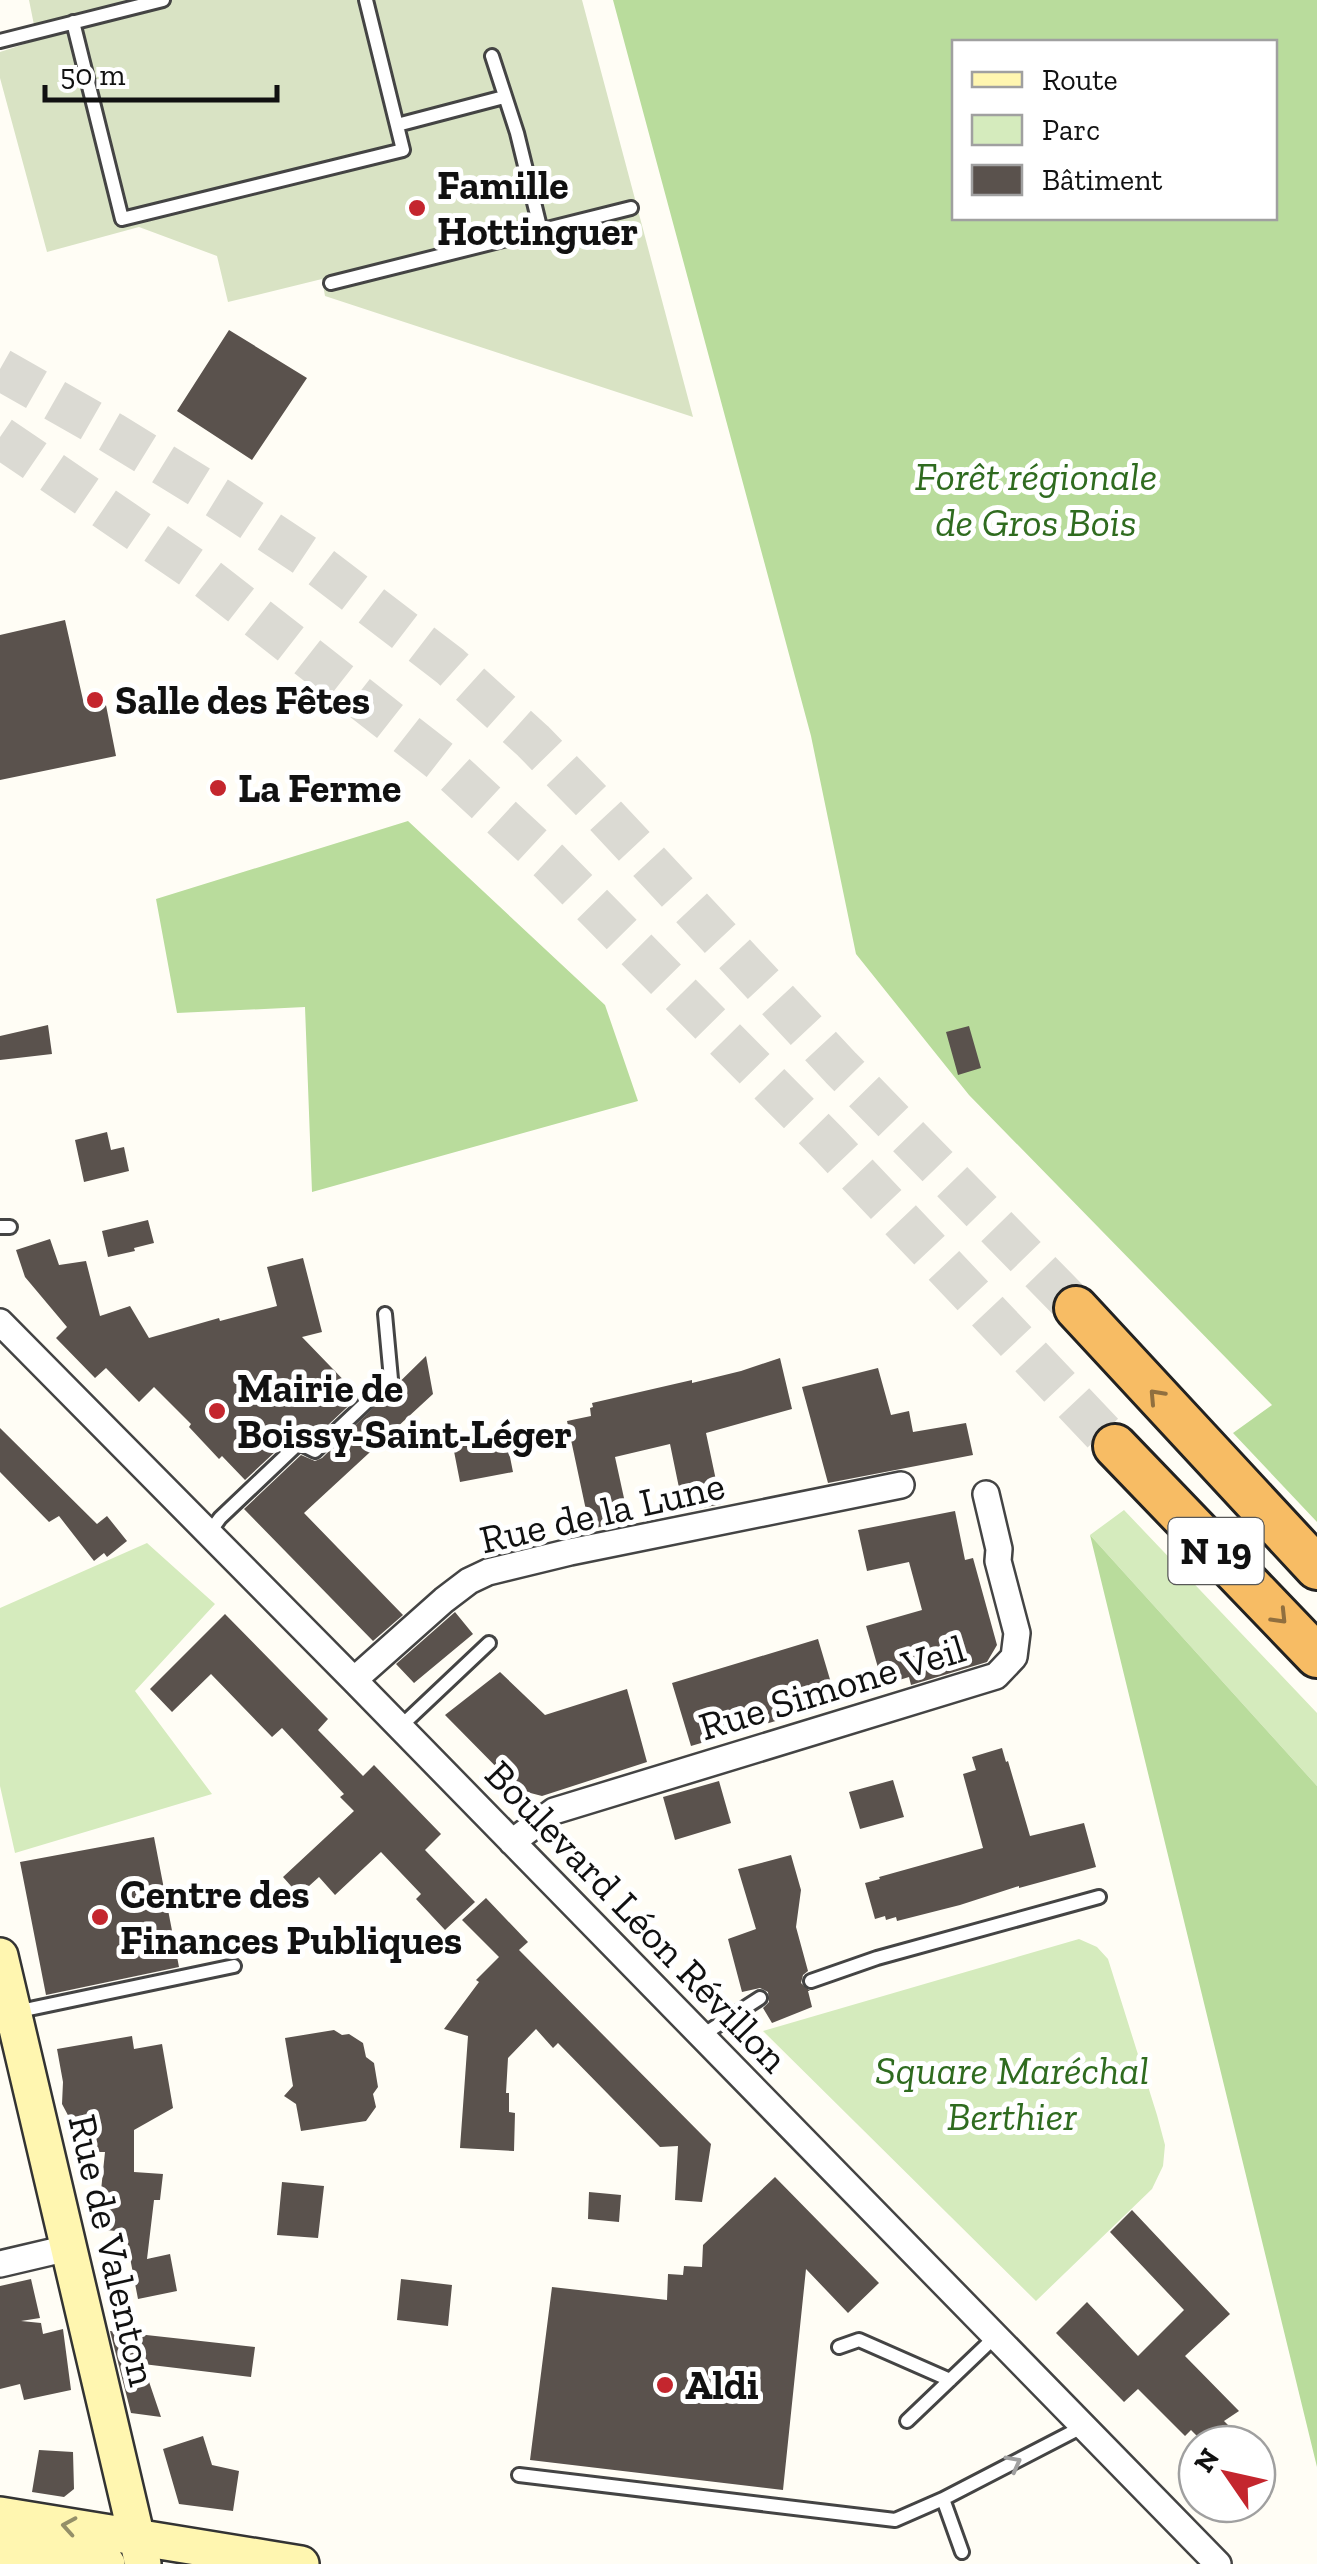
<svg xmlns="http://www.w3.org/2000/svg" width="1317" height="2564" viewBox="0 0 1317 2564" font-family="'Zilla Slab',serif">
	<style>
		.green { fill: #d5ebbd }
		.forest { fill: #b9dc9c; fill-rule: evenodd }
		.cemetery { fill: #d9e3c4 }
		.building { fill: #5a524d }
		.lines { fill: none; stroke-linecap: round; stroke-linejoin: round }
		.trunk-tunnel { stroke: #dbdad3; stroke-width: 42; stroke-dasharray: 42 21; stroke-linecap: butt }
		.service-casing { stroke: #444; stroke-width: 18 }
		.minor-casing { stroke: #444; stroke-width: 30 }
		.secondary-casing { stroke: #333; stroke-width: 40 }
		.trunk-casing { stroke: #222; stroke-width: 48 }
		.service { stroke: #fff; stroke-width: 12 }
		.minor { stroke: #fff; stroke-width: 25 }
		.secondary { stroke: #fff6b0; stroke-width: 35 }
		.trunk { stroke: #f7bc64; stroke-width: 42 }
		.oneway { stroke: #906f3f }
		.oneway2 { stroke: #a0a0a0 }
		.oneway3 { stroke: #948f68 }
		.poi-dot { fill: #c4262e; stroke: #fff; stroke-width: 4 }
		.labels { text-anchor: middle; dominant-baseline: central; stroke-width: 10; stroke-linejoin: round; paint-order: stroke }
		.shield { fill: #fff; stroke: #585858; stroke-width: 2.5 }
		.shield-label { font-size: 38px; font-weight: bold; fill: #111 }
		.poi-label { font-size: 40px; font-weight: bold; fill: #111; stroke: #fff; text-anchor: start }
		.park-label { font-size: 40px; font-style: italic; fill: #2f6b1f; stroke: #fff }
		.street-label { font-size: 40px; fill: #111; stroke: #fff }
	</style>
	<rect width="100%" height="100%" fill="#fffdf5"/>
	<!-- green -->
	<path class="green" d="M1124,1510L1317,1713V1786L1090,1535Z
		M147,1543L215,1604L135,1691L212,1794L15,1853L0,1786V1608Z
		M1079,1939L1097,1947L1108,1959L1157,2115L1165,2145L1163,2166L1152,2189L1036,2301L763,2031Z"/>
	<!-- forest -->
	<path class="forest" d="M613,0H1317V1522L1233,1433L1272,1405L969,1095L856,954L811,736ZM954,42H1274V218H954Z
		M408,821L605,1005L638,1101L312,1192L305,1007L177,1013L156,899Z
		M1090,1535L1317,1786V2467Z"/>
	<!-- cemetery -->
	<path class="cemetery" d="M29,0H582L693,417L325,296L322,279L228,302L217,256L139,227L47,252L0,78V52L37,40Z"/>
	<!-- building -->
	<path class="building" d="M229,330L307,378L252,460L177,411Z
		M65,620L83,700L104,695L116,756L0,780V635Z
		M48,1025L52,1054L0,1060V1036Z
		M969,1026L981,1068L958,1075L946,1032Z
		M107,1132L111,1150L124,1147L129,1171L84,1182L75,1140Z
		M148,1220L154,1243L134,1248L135,1251L108,1257L102,1231Z
		M50,1239L59,1265L86,1261L100,1316L130,1306L149,1338L219,1318L220,1321L277,1306L267,1267L303,1258L322,1332L302,1337L359,1396L313,1439L299,1433L292,1436L245,1480L222,1456L219,1459L189,1427L191,1424L154,1387L139,1402L106,1368L95,1378L56,1338L67,1327L25,1277L16,1250Z
		M426,1356L433,1394L304,1513L403,1615L373,1641L244,1509L301,1455L315,1461L322,1458Z
		M780,1358L792,1409L706,1433L721,1504L684,1512L670,1444L615,1457L629,1521L590,1529L567,1421L591,1416L590,1408L593,1407L592,1403L692,1380V1383L741,1371Z
		M878,1368L891,1415L909,1411L913,1432L966,1423L973,1455L828,1483L802,1387Z
		M0,1428L97,1524L107,1516L127,1541L107,1557L104,1553L94,1561L59,1516L49,1522L0,1472Z
		M505,1432L513,1472L460,1482L452,1441Z
		M955,1511L965,1560L973,1558L997,1645L987,1662L911,1685L909,1677L883,1685L866,1626L922,1610L909,1562L867,1571L858,1530Z
		M455,1612L473,1634L414,1683L396,1664Z
		M225,1614L328,1719L318,1730L363,1776L374,1765L441,1834L425,1850L475,1902L445,1930L416,1899L421,1894L381,1852L335,1895L319,1877L299,1895L283,1877L354,1811L340,1797L344,1794L282,1728L272,1737L211,1674L172,1712L150,1689Z
		M818,1639L837,1703L691,1746L672,1683Z
		M500,1672L545,1715L627,1689L647,1762L542,1796L519,1790L445,1715Z
		M1002,1748L1006,1762L1008,1761L1030,1836L1084,1823L1096,1867L1019,1888V1886L960,1905L897,1921L896,1917L886,1920L885,1916L875,1919L865,1883L880,1879L879,1877L983,1848L963,1774L976,1770L972,1757Z
		M893,1780L904,1817L860,1829L849,1792Z
		M719,1781L731,1823L675,1840L663,1797Z
		M154,1837L179,1967L46,1995L20,1862Z
		M791,1855L801,1890L796,1927L808,1971L803,1975L801,1983L810,1991H808L812,2007L772,2023L763,2008L769,2002L768,1992L760,1988L742,1992L728,1939L756,1929L738,1869Z
		M486,1898L528,1942L519,1950L711,2144L702,2202L675,2200L678,2146L660,2147L558,2043L553,2048L536,2029L508,2058L506,2093H509V2112L515,2113L514,2151L460,2148L468,2036L444,2029L479,1982L476,1980L499,1957L462,1920Z
		M334,2030L342,2035L349,2034L363,2043L366,2057L374,2063L378,2087L373,2094L376,2107L366,2121L301,2131L296,2104L284,2096L293,2086L285,2038Z
		M132,2036L134,2049L162,2044L173,2108L134,2130V2172L163,2174L160,2200H154L147,2259L170,2254L177,2291L138,2299L125,2232L97,2229L105,2152H76L70,2119L62,2104L63,2082L57,2049Z
		M775,2177L879,2283L848,2313L806,2269L783,2490L530,2460L552,2287L667,2300L668,2274L683,2275L684,2266L702,2267L703,2245Z
		M282,2182L324,2186L318,2238L277,2235Z
		M589,2192L621,2195L619,2222L588,2219Z
		M1132,2210L1230,2314L1185,2356L1239,2411L1224,2421L1247,2444H1205L1191,2430L1185,2436L1138,2389L1124,2402L1056,2333L1087,2302L1138,2356L1184,2310L1110,2232Z
		M31,2279L40,2318L21,2321L41,2323L43,2334L63,2329L71,2390L24,2400L20,2384L0,2389V2286Z
		M401,2279L452,2285L448,2326L397,2320Z
		M110,2331L255,2347L251,2377L143,2364L161,2417L131,2413Z
		M203,2436L212,2465L239,2471L233,2511L179,2504L163,2449Z
		M39,2450L73,2452L74,2489L64,2497L32,2492Z"/>
	<g class="lines">
		<!-- trunk-tunnel -->
		<path class="trunk-tunnel" d="M0,369L112,433L221,500L310,559L450,666L533,741L604,814L841,1068L1076,1308
			M0,437L204,576L443,763L549,861L828,1143L1115,1446"/>
		<!-- service casing -->
		<g class="service-casing">
			<path id="service" d="M73,22L122,219L403,150L366,0
				M0,41L163,0
				M492,56L517,133L541,231
				M397,125L504,97
				M331,283L631,208
				M0,1227H10
				M209,1533L220,1518L299,1443L315,1451L391,1379L385,1314
				M400,1727L489,1643
				M811,1981L877,1958L1099,1897
				M15,2012L234,1966
				M701,2036L760,1998
				M839,2347L859,2340L950,2380
				M907,2421L996,2336
				M519,2475L895,2520L943,2499L962,2552
				M943,2499L1084,2426"/>
		</g>
		<!-- minor casing -->
		<g class="minor-casing">
			<path id="minor" d="M0,1322L354,1680L1218,2564
				M354,1680L444,1600L469,1581L488,1572L570,1552L901,1485
				M512,1842L554,1811L996,1676L1014,1657L1017,1633L998,1561L999,1549L986,1494
				M0,2264L68,2248"/>
		</g>
		<!-- secondary casing -->
		<g class="secondary-casing">
			<path id="secondary" d="M0,1956L143,2564
				M0,2515L301,2564
				M0,2547L107,2564"/>
		</g>
		<!-- trunk casing -->
		<g class="trunk-casing">
			<path id="trunk" d="M1076,1308L1317,1568
				M1115,1446L1317,1656"/>
		</g>
		<!-- service -->
		<use href="#service" class="service"/>
		<!-- minor -->
		<use href="#minor" class="minor"/>
		<!-- secondary -->
		<use href="#secondary" class="secondary"/>
		<!-- trunk -->
		<use href="#trunk" class="trunk"/>
	</g>
	<!-- one-way arrows -->
	<defs><path id="oneway-chevron" d="M-2-3.5L2.5 0L-2 3.5" fill="none" stroke-width="1.6" stroke-linecap="round" stroke-linejoin="round" transform="scale(2.5)"/></defs>
	<g class="oneway">
		<use href="#oneway-chevron" transform="translate(1156 1396) rotate(-133)"/>
		<use href="#oneway-chevron" transform="translate(1280 1617) rotate(46)"/>
	</g>
	<use class="oneway2" href="#oneway-chevron" transform="translate(1014 2463) rotate(-28)"/>
	<use class="oneway3" href="#oneway-chevron" transform="translate(69 2526) rotate(-170)"/>
	<!-- markers -->
	<g class="poi-dot">
		<circle cx="417" cy="208" r="10"/>
		<circle cx="95" cy="700" r="10"/>
		<circle cx="218" cy="788" r="10"/>
		<circle cx="217" cy="1411" r="10"/>
		<circle cx="100" cy="1917" r="10"/>
		<circle cx="665" cy="2385" r="10"/>
	</g>
	<g class="labels">
		<!-- shield labels -->
		<rect class="shield" x="1168.5" y="1518" width="95" height="66" rx="8"/>
		<g class="shield-label">
			<text x="1216" y="1551">N 19</text>
		</g>
		<!-- poi labels -->
		<g class="poi-label">
			<text x="437" y="185">Famille<tspan x="437" dy="46">Hottinguer</tspan></text>
			<text x="115" y="700">Salle des Fêtes</text>
			<text x="238" y="788">La Ferme</text>
			<text x="237" y="1388">Mairie de<tspan x="237" dy="46">Boissy-Saint-Léger</tspan></text>
			<text x="120" y="1894">Centre des<tspan x="120" dy="46">Finances Publiques</tspan></text>
			<text x="685" y="2385">Aldi</text>
		</g>
		<!-- park labels -->
		<g class="park-label">
			<text x="1036" y="476">Forêt régionale<tspan x="1036" dy="46">de Gros Bois</tspan></text>
			<text x="1012" y="2070">Square Maréchal<tspan x="1012" dy="46">Berthier</tspan></text>
		</g>
		<!-- street labels -->
		<g class="street-label">
			<text transform="translate(602 1512) rotate(-13)">Rue de la Lune</text>
			<text transform="translate(832 1687) rotate(-17)">Rue Simone Veil</text>
			<text transform="translate(637 1916) rotate(46)">Boulevard Léon Révillon</text>
			<text transform="translate(113 2250) rotate(77)">Rue de Valenton</text>
		</g>
	</g>
	<!-- legend -->
	<rect x="952" y="40" width="325" height="180" fill="#ffffff" stroke="#a0a0a0" stroke-width="2.5"/>
	<rect x="972" y="72" width="50" height="15" fill="#fff6b0" stroke="#a0a0a0" stroke-width="2.5"/>
	<text x="1042" y="90" font-size="30" fill="#111111">Route</text>
	<rect x="972" y="115" width="50" height="30" fill="#d5ebbd" stroke="#a0a0a0" stroke-width="2.5"/>
	<text x="1042" y="140" font-size="30" fill="#111111">Parc</text>
	<rect x="972" y="165" width="50" height="30" fill="#5a524d" stroke="#a0a0a0" stroke-width="2.5"/>
	<text x="1042" y="190" font-size="30" fill="#111111">Bâtiment</text>
	<!-- north arrow -->
	<g transform="translate(1227 2474) rotate(304)"><circle r="48" fill="#ffffff" stroke="#a0a0a0" stroke-width="2.5"/>
	<path d="M0-8L18 38L0 25L-18 38Z" fill="#c4262e"/>
	<text y="-15" font-size="28" font-weight="bold" text-anchor="middle" fill="#111111">N</text>
	</g>
	<!-- scale -->
	<path d="M45 85v15h232v-15" fill="none" stroke="#111111" stroke-width="5"/>
	<text x="60" y="85" font-size="30" fill="#111111" stroke="#ffffff" stroke-width="8" paint-order="stroke">50 m</text>
</svg>
